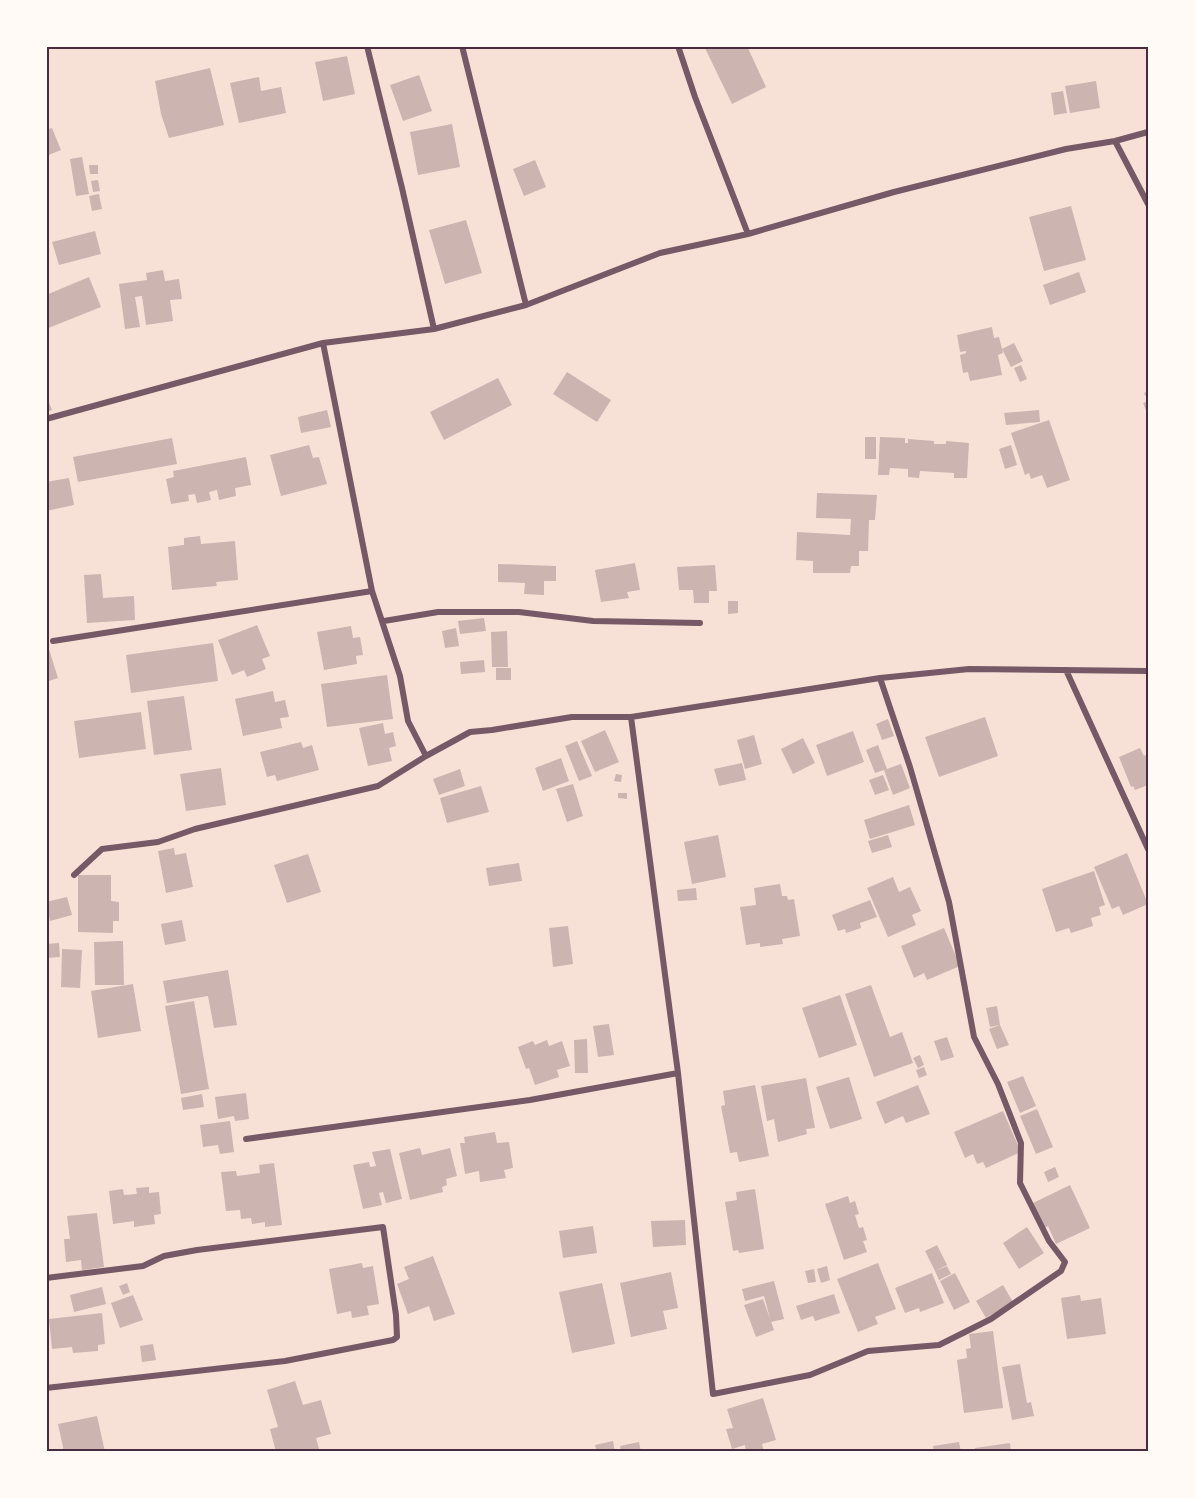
<svg xmlns="http://www.w3.org/2000/svg" width="1195" height="1498" viewBox="0 0 1195 1498" font-family="'Source Serif 4',serif">
	<style>
		.building { fill: #ccb4b1 }
		.lines { fill: none; stroke-linecap: round; stroke-linejoin: round }
		.minor { stroke: #755966; stroke-width: 6 }
		.neatline { fill: none; stroke: #4a2c40; stroke-width: 2 }
	</style>
	<rect width="100%" height="100%" fill="#f7e1d7"/>
	<!-- building -->
	<path class="building" d="M704,46H747L766,87L732,104Z
		M347,56L355,94L323,101L315,62Z
		M210,68L224,125L169,138L161,114L155,81Z
		M419,75L432,111L403,121L390,85Z
		M259,77L261,91L281,87L286,113L239,123L230,83Z
		M1096,81L1100,108L1070,113L1065,86Z
		M1063,91L1067,113L1054,115L1051,93Z
		M452,124L460,167L418,175L410,132Z
		M52,128L61,150L46,156V130Z
		M82,157L89,194L76,196L70,159Z
		M535,160L546,187L524,196L513,169Z
		M89,165H98V174H90Z
		M98,180L100,191L93,192L91,181Z
		M99,194L102,209L92,211L89,196Z
		M1071,206L1086,260L1044,271L1029,217Z
		M466,220L482,273L445,284L429,230Z
		M95,231L101,254L59,265L52,242Z
		M163,270L165,281L179,279L182,299L170,300L173,321L146,325L142,296L135,297L140,327L125,329L119,284L147,280L146,273Z
		M1079,272L1086,292L1050,305L1043,285Z
		M89,277L101,307L46,329V295Z
		M992,327L994,338L999,337L1003,353L998,355L1002,375L970,381L968,372L963,373L960,355L966,353V351L960,352L957,335Z
		M1014,343L1023,361L1011,367L1002,349Z
		M1021,365L1027,379L1020,382L1014,368Z
		M567,372L611,400L597,422L553,394Z
		M498,378L512,405L444,440L430,412Z
		M1148,391V415L1143,403L1148,401L1144,393Z
		M46,395L52,410L46,412Z
		M327,410L331,427L301,433L298,417Z
		M1039,410L1040,422L1006,425L1004,413Z
		M1049,420L1070,480L1047,488L1042,475L1031,479L1029,473L1025,475L1011,433Z
		M865,437H876V459H865Z
		M880,437L905,438V443H908V439L934,441V444H946V441L969,443L967,478H954V473L920,471L919,478L908,477V469L890,468L889,475H878Z
		M172,438L177,464L78,482L73,457Z
		M309,445L313,458L319,457L327,484L281,496L270,455Z
		M1011,445L1017,465L1005,469L999,449Z
		M246,457L251,485L235,488L236,496L219,500L217,490L209,492L211,500L197,503L195,494L188,495L189,501L171,504L166,479L174,477L173,471Z
		M69,478L74,505L46,511V482Z
		M817,493L877,495L875,520H869L868,551H859V566H851L850,573H813V561L796,560L797,532L850,535L851,519L816,518Z
		M200,536L201,544L235,541L238,580L216,582L217,586L172,590L168,547L184,545V538Z
		M635,563L640,590L627,592L629,598L601,602L595,570Z
		M498,564L556,566V581H544V595L524,594L525,583L498,582Z
		M715,565L717,591H709V603H694L693,590H679L677,567Z
		M101,574L103,598L134,596L135,620L87,623L84,575Z
		M728,601H738V613L728,614Z
		M484,618L486,631L460,634L458,621Z
		M257,625L270,656L262,659L266,669L247,677L244,670L232,675L218,640Z
		M351,626L353,638L360,637L363,655L356,656L357,664L324,670L317,632Z
		M456,628L459,646L445,648L442,631Z
		M507,631L508,667H492L491,632Z
		M47,643L58,678L46,682V644Z
		M213,643L218,681L131,693L126,655Z
		M484,660L485,672L461,674L460,662Z
		M496,668H511V680H496Z
		M387,675L393,719L327,727L321,684Z
		M273,691L275,702L285,700L289,717L280,718L282,728L243,736L235,699Z
		M184,696L192,750L154,755L147,701Z
		M141,712L146,749L79,758L74,721Z
		M985,717L998,756L939,777L925,737Z
		M888,719L894,736L882,740L876,724Z
		M383,723L385,734L393,732L396,746L389,748L392,761L368,766L359,728Z
		M605,730L619,762L595,772L581,741Z
		M853,731L864,762L827,776L816,745Z
		M754,735L762,764L745,769L737,740Z
		M803,738L815,763L793,774L781,749Z
		M577,741L592,776L579,781L565,746Z
		M301,742L303,748L312,745L319,770L277,781L275,775L267,777L260,752Z
		M878,745L887,769L875,773L866,750Z
		M1140,748L1144,756L1148,754V785L1135,790L1133,786L1131,787L1119,757Z
		M561,758L569,781L543,791L535,768Z
		M742,763L746,780L719,786L714,769Z
		M901,764L910,788L893,795L884,770Z
		M221,768L226,805L186,811L180,774Z
		M460,769L465,786L439,795L433,779Z
		M616,774L622,775L621,782L614,781Z
		M883,775L889,790L875,795L869,780Z
		M573,784L583,816L567,822L556,789Z
		M481,786L489,812L447,823L440,798Z
		M618,793H627V799L618,798Z
		M909,805L915,825L870,839L864,820Z
		M718,835L726,877L692,884L684,842Z
		M888,835L892,847L872,853L868,841Z
		M174,848L175,855L186,853L193,887L166,893L158,851Z
		M1127,853L1148,904L1123,915L1119,906L1112,909L1094,867Z
		M308,854L321,892L287,903L274,865Z
		M519,863L522,881L489,886L486,868Z
		M1094,871L1105,905L1099,907L1101,915L1091,918L1093,926L1071,933L1069,928L1056,932L1042,889Z
		M78,875H111V901L119,902V921H113V933L78,932Z
		M893,877L899,892L910,887L921,911L912,915L916,925L888,937L867,888Z
		M780,884L782,896H787L788,900L794,899L800,936L782,939L783,944L760,947V943L746,945L740,907L756,905L754,888Z
		M696,888L697,900L678,901L677,890Z
		M67,897L72,915L50,921L46,902Z
		M870,900L877,917L860,923L861,928L846,933L845,929L838,931L832,915Z
		M182,920L186,941L165,945L161,924Z
		M568,926L573,964L553,967L549,928Z
		M944,928L960,966L927,980L924,973L914,978L901,946Z
		M123,941L124,985H95L94,942Z
		M59,943L60,957L46,958V944Z
		M62,949L82,950L80,988L61,987Z
		M228,970L237,1025L214,1028L208,996L167,1003L163,981Z
		M133,984L141,1031L98,1038L91,991Z
		M871,985L890,1037L902,1032L913,1063L874,1077L845,994Z
		M840,995L857,1045L819,1058L802,1008Z
		M194,1001L209,1089L181,1094L165,1006Z
		M997,1006L1000,1025L1009,1045L997,1049L989,1029L1000,1025L990,1027L986,1008Z
		M609,1024L614,1055L598,1057L593,1026Z
		M947,1037L954,1057L941,1061L934,1041Z
		M587,1039L588,1073H575L574,1040Z
		M547,1040L549,1046L562,1041L570,1066L557,1070L559,1077L535,1085L529,1068L526,1069L518,1047L533,1041L535,1045Z
		M920,1055L924,1065L918,1068L913,1058Z
		M924,1067L927,1075L919,1078L916,1070Z
		M1023,1076L1036,1106L1020,1113L1007,1082Z
		M849,1077L862,1119L830,1129L816,1087Z
		M806,1078L815,1128L806,1129L807,1134L778,1142L774,1119L767,1121L761,1086Z
		M755,1085L769,1156L739,1162L737,1152L730,1153L721,1106L725,1105L723,1091Z
		M918,1085L930,1114L906,1123L903,1116L885,1124L876,1102Z
		M246,1093L249,1119L235,1121L234,1116L218,1119L215,1097Z
		M202,1094L204,1107L183,1110L181,1098Z
		M1037,1109L1053,1147L1036,1154L1020,1116Z
		M1003,1111L1021,1152L986,1168L983,1162L977,1164L973,1154L965,1158L954,1132Z
		M230,1121L234,1152L220,1154L218,1145L203,1147L200,1125Z
		M495,1132L497,1143L509,1142L513,1168L504,1170L506,1178L480,1182L479,1171L465,1174L460,1143H465L464,1137Z
		M420,1148L422,1155L450,1148L457,1176L446,1179L447,1185L442,1187L443,1192L410,1200L399,1153Z
		M390,1149L402,1199L386,1203L383,1192L379,1193L382,1205L363,1209L353,1165L369,1162L370,1167L376,1166L372,1152Z
		M274,1163L282,1225L265,1227V1222L252,1224L251,1218L241,1219L240,1210L226,1211L221,1172L236,1171L237,1176L260,1173L259,1165Z
		M1055,1167L1059,1177L1048,1182L1044,1172Z
		M1070,1185L1090,1228L1056,1244L1048,1226L1045,1228L1033,1203Z
		M149,1187V1193L159,1192L161,1214L154,1215L155,1224L134,1227V1221L113,1224L109,1191L123,1189L124,1195L137,1194L136,1188Z
		M755,1189L764,1249L739,1253L738,1250L733,1251L725,1202L737,1200L736,1192Z
		M848,1196L850,1203L855,1201L859,1214L855,1215L859,1228L863,1227L867,1240L863,1241L867,1252L844,1260L825,1204Z
		M97,1213L104,1267L82,1270L81,1260L66,1262L64,1239H70L67,1216Z
		M685,1220L686,1245L653,1247L651,1221Z
		M593,1226L597,1253L563,1258L559,1231Z
		M1027,1227L1044,1253L1019,1269L1003,1243Z
		M937,1245L947,1265L935,1271L925,1251Z
		M433,1256L455,1314L434,1321L429,1306L408,1314L397,1284L409,1279L404,1267Z
		M362,1263L363,1268L373,1266L379,1304L367,1306L369,1315L352,1318L351,1311L337,1314L329,1269Z
		M878,1263L896,1309L875,1317L878,1324L858,1332L837,1279Z
		M827,1266L830,1280L821,1283L817,1269Z
		M947,1266L951,1274L939,1280L935,1271Z
		M814,1269L816,1282L808,1283L805,1271Z
		M671,1272L678,1308L663,1311L667,1329L631,1337L620,1283Z
		M932,1273L944,1303L920,1312L919,1308L905,1313L895,1288Z
		M955,1273L970,1302L954,1310L940,1281Z
		M774,1281L784,1319L771,1322L764,1296L745,1301L742,1289Z
		M127,1283L130,1292L123,1295L119,1286Z
		M602,1283L615,1344L572,1353L559,1292Z
		M1003,1285L1013,1302L986,1318L976,1301Z
		M102,1287L106,1304L74,1312L70,1295Z
		M834,1294L840,1313L815,1321L813,1316L801,1320L796,1306Z
		M133,1295L143,1320L120,1328L111,1303Z
		M1080,1295L1081,1301L1101,1298L1106,1334L1067,1339L1061,1298Z
		M763,1299L774,1330L756,1337L744,1305Z
		M102,1313L105,1344L98,1345V1351L73,1353L72,1347L52,1349L49,1319Z
		M993,1331L1003,1408L964,1413L957,1360L967,1358L966,1349L971,1348L969,1334Z
		M153,1344L156,1360L142,1362L140,1346Z
		M1020,1364L1027,1403L1031,1402L1034,1416L1012,1420L1002,1367Z
		M295,1381L303,1405L321,1400L331,1434L316,1438L320,1452H289L288,1449L276,1452L270,1429L278,1427L267,1390Z
		M763,1398L776,1440L762,1444L764,1452H746L745,1445L732,1449L726,1429L733,1428L727,1409Z
		M97,1416L105,1452H64L58,1424Z
		M613,1441L615,1452H597L595,1445Z
		M639,1442L641,1452H621L620,1446Z
		M959,1442L961,1452H934L933,1446Z
		M1010,1443L1011,1452H976L975,1448Z"/>
	<g class="lines">
		<!-- minor -->
		<path class="minor" d="M367,46L402,188L434,329
			M462,46L526,305
			M678,46L695,97L748,234
			M1115,141L1148,204
			M323,343L372,591L400,676L408,721L426,756L470,732L492,730L572,717H631L880,678L969,669L1148,671
			M46,419L323,343L434,329L526,305L660,253L748,234L894,192L1066,149L1115,141L1148,132
			M384,621L438,612H519L593,621L700,623
			M53,641L372,591
			M1066,670L1148,849
			M631,717L678,1073L713,1394L810,1375L868,1351L939,1345L991,1319L1061,1271L1065,1262L1049,1241L1020,1183L1021,1143L998,1084L974,1037L949,902L910,767L880,678
			M74,875L102,849L158,842L195,829L378,786L426,756
			M246,1139L530,1100L678,1073
			M46,1278L143,1266L164,1256L197,1250L383,1227L396,1315L397,1337L393,1340L285,1361L46,1388"/>
	</g>
	<!-- border -->
	<rect width="1195" height="1498" fill="none" stroke="#fffaf5" stroke-width="96"/>
	<rect x="48" y="48" width="1099" height="1402" class="neatline"/>
</svg>
